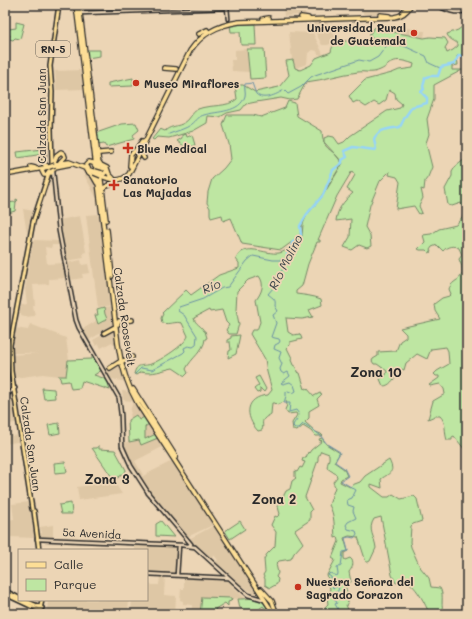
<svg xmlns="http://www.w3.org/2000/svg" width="472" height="619" viewBox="0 0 472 619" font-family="Mali,sans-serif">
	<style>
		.built { fill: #dec7a5 }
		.green { fill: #bee6a2; stroke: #748866 }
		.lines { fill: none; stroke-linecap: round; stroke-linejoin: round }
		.stream { stroke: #6b90a5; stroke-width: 1 }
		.river { stroke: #96d4f7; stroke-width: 2.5 }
		.highway-tunnel { stroke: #c5b399; stroke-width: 3.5; stroke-dasharray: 3.5 2; stroke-linecap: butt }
		.secondary-casing { stroke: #2b2b2b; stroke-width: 5.5 }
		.primary-casing { stroke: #2b2b2b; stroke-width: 6 }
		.highway-casing { stroke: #2b2b2b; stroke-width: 6 }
		.secondary { stroke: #ecd5b5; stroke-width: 2.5 }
		.primary { stroke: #fdde96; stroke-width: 3 }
		.highway { stroke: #fdde96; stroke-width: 3.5 }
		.highway-bridge-casing { stroke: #2b2b2b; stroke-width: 6; stroke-linecap: butt }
		.highway-bridge { stroke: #fdde96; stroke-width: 3.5 }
		.poi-dot { fill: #c8321e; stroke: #ecd5b5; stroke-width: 1.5 }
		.labels { text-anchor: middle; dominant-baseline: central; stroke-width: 3.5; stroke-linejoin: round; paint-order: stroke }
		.shield { fill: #ecd5b5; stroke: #655e54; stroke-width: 1 }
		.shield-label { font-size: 10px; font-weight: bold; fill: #2b2b2b }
		.poi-label { font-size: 11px; font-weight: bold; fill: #2b2b2b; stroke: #ecd5b5; text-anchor: start }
		.street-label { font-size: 11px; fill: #2b2b2b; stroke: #ecd5b5 }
		.water-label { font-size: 12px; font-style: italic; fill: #3b444a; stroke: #ecd5b5 }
		.quarter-label { font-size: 13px; font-weight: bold; fill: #2b2b2b; stroke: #ecd5b5 }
	</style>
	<rect width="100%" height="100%" fill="#ecd5b5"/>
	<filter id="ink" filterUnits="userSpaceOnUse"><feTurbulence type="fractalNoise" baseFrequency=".025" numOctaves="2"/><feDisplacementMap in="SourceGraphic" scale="8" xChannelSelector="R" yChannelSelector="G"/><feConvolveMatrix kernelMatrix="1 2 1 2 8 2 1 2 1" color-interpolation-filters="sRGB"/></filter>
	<g filter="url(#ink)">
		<!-- built -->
		<path class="built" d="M283,5H301L306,15L284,16Z
			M363,5H380V14H363Z
			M310,22H327L334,35L338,34L340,38L328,45H322Z
			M411,28L412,31H425L424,38L402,34L403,29Z
			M289,32L313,33L323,54L321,55L318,54L317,51L313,50L308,53L307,64L295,68L294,62L292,60Z
			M247,49L249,72L232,71L231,60H235V50Z
			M83,70V89L56,90L55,71Z
			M81,169L91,173L96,179L100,204L97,205L96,197Z
			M23,209L34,211L31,233L27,234Z
			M100,214L112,306L98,308L86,215Z
			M80,216L86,252L83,253L84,258L66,261L59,220Z
			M33,240L60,241L61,245H52L51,248L45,247L47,264L64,263L67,278L49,279V284L33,285L35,305H33L35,316L25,317L21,316L22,314H19L22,303V305L27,304L25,289Z
			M81,260L82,265L88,264L90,273L82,274L83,278L70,280L66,263Z
			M112,307L115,325L87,341L81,330L96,321L98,324L107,319L105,314L104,308Z
			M30,324L66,338L69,360H68L66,377L43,374L15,378L12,355L37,353H12L15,328L28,330Z
			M115,328L117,345H114L112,342L101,348L99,344L96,346L93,340Z
			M120,364V365L126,382L108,378L105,372Z
			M10,367L13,388L5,394V369Z
			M13,391L19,422L10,424L12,436L21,435L22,441L5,444V397Z
			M122,391L130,392L146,416L139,420L136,415L131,418L130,414L131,413L130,411L133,402L132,401L123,400Z
			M150,423L164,446L135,461L143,475L138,477L133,469L122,443L145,439V427Z
			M174,460L215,524L187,537L155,501L139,478Z
			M114,482L122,494L79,500L77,487Z
			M30,502L35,538L10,537L8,520L14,519L12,504Z
			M53,525V537H38V533H42L40,527Z
			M215,525L258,592L255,594L234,581L214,562L218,560L214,555L210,560L201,552L189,539Z
			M134,545L178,547L177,574L147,573V550H134Z
			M160,576H165L164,595L176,596L175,614H131L132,600H147V594H149V582L152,585H159Z
			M184,577L228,579L234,584L232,586L246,599L202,597L200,614H177V609H192V605L183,604V601L180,600L181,589H184Z
			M48,600H129L128,614H56L47,612Z"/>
		<!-- green -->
		<path class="green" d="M16,22L24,24L20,39L15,38L13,40L9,39L10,35L7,34L9,29L16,28Z
			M467,23V58L459,55L457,56L458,65L452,66V70H462L434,85V99L427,119L429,134L426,143L432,167L428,177L425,181L424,190L421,189L423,198L419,206L422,213L419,214L414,206L396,209L400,182L397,177L389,175L390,171L380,181L370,205L365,227L370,236L371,246L367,248L359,245L352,250L344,247L350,237L351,219L336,221C337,209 344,201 353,193L347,189L355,175L352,171L337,196L318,240H320V242H317L308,264L302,286L296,291V294C304,295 314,296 321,299L322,305L309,310L313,317L302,319L286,318L288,332L293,335L300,334L302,339L290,342V345L287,348L292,358L291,360L293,365L296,367L297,372L300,373L305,389L307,388L314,396L320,393L322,394L317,399L319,405L309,411V418L305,422L316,432L321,434L323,436H315L311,431L303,426L297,431L293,430L292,423L297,415L296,413L288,414L285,410L287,405L286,401L277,405L275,403H272L271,414C269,416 266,416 264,419C261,422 264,426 262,430L258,431C244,416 245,397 268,395L272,390L267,372L265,359L250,334L252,330H257L260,322L256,300C262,292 265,284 259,276L248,280L237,291L236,309L239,324L236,334H229L226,330L229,325L226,322L222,310L210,312L209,310L194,318C195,324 202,326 204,331H205L207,338L205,339C204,351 191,358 186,369L188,373L185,376L173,368C162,370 153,375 141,372L136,375L134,374C137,362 143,367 151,364C161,360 185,345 188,336L182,323C176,321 169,325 162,323L161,318L163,314L162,313L186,290L191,295L219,275L239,268V263L236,259C244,241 265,255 279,253C287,252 296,241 302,236L303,224L307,215L322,197L343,163L335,154L342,163C336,174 329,185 322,195C310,212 302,213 300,236L281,250L242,244L231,218L223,221L222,215L211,218L210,214V208L207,203L208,192L212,179L224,168L231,159L229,144L223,125L227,115H253L261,117L285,108L288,101L295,103L297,116L322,131C323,143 324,146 334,153L324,142V138L329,136L334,137L339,144L344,142L350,136L387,111L400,108L402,104L396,99L395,93L390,90L388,93L386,100L379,105L374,102L366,107L357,101L353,103L349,96L365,80L392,73L399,70L413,68L414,64C387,54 393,68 374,72C369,73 363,71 358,72C341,74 324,80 306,82L297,99L290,100L281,98L256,102L246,104L241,110L227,113L220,117L208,116L207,123L193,131L169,138L157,137L154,140L152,139L160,129L165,131C170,126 175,127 182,124C190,121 191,113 198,109C211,104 227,108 237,99L235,85H243L255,92L279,87L289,75L286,61L293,60L295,68L300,70L311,65L316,58L331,52C333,38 346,41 357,42C360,43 364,42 367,43C373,44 372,46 379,45L369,35L374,28L377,27L383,30L424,38L430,37L445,38L448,43L445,48L447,53L453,50L458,46V44C454,40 449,40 447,34L458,30Z
			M255,24L256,45H241L240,32H231L230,25Z
			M247,49H264L266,78L250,79Z
			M86,50H100V56L87,58Z
			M133,78V86L108,87V83Z
			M136,123L139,130L133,135L134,139L106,147L104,144L98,145L96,133L122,124Z
			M186,134L187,137L192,135L195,145L188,149L177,141L182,138V135Z
			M43,149V154L18,158L17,152Z
			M467,155V450H465L454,436L452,437V440H447C444,432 447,423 440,416H435L428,419L433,401L445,394L444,389L440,384L430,386L429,385L439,378V376H436L434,374L437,371L449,364L448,351L446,347L431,349L427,359L417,354L406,363L404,370L401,369L398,371V376C392,379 391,386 383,386L380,379L386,375L387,371L377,364H374L372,361L373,359L378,356V352L396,351L400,341L406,337V334L400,328L440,319L435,311L434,304L442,298L449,296L451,294L449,289C452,279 464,281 462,269C462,265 460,263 459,259L462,255L459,248C454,245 447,246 443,251L437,245L432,247L430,250L431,252L429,253L426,250H420L418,249L425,242L423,235L431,234L439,229L456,225L465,213L461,203L452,206L448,205L445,189L452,176V172L455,167L465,159Z
			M16,199L18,200L16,202L15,211L5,214V203L16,202Z
			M104,308L105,314L107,319L98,324L95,315H98L97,310Z
			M240,335L236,354L228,358L229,351L231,350L230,342H227V340L231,338V336Z
			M92,356L102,370L94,375L106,379L109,384L108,385L110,390L82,381L80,388L71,389L69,381L61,382L60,378L58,376H66L68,360L92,359Z
			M259,376L266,389L264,392L260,388V392L257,393L254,389L259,385L255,378Z
			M42,388L54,389L55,398L44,399Z
			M136,415L139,420L146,416L150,423L145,427V439L156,434L158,438L141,445L139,440L129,442L128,420Z
			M59,423L60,433L50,435L48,425Z
			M322,438L326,444L340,453L334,462L344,469L347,476L341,479L340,482L350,487L352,485L360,482L365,476L389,460C395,472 391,472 381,479L382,488L371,484V487L384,497H389L393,494L401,499L414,496L417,499L422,521L413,524L411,526L410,542L411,547L420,567L429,578L431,587L440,588C445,596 439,606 445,614H429C427,606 414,582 405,581C403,581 399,582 396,583L392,575L381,517L374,519C367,530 375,537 376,548L370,561L368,562H366L358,537L349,536L344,538L348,551L344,553V558L345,560L350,558L352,560C354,565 352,568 349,572L351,582L346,586V590L349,594L348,602L346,605L350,614H326L325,607L328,604L327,597L330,589L327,575L335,560L332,558L339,541L338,537L335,538C334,527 335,515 329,505L335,487L333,482L337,477L336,474L327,468C327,463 330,460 329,454L321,451L318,457V460L305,497L312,510L310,512V520L295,530L303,543L294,553L291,559L279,561L276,564L278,573L276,577L278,579L277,584L270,588L265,585V579L263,575L265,572L264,559L267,554L275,546L276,532L271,525L275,516L277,517L280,514L278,507L279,503L278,502L283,497L286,491L290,489L292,481L296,478L295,477V471L297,472L300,467L302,468L305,462L302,461L303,458H306L308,452L309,453L311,450L322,441L321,440L320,441L319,439Z
			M98,446H99V449L115,450L126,470L125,473L114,480L92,448H97Z
			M65,462L67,472L55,473L54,463Z
			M71,503L72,514H61L59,505Z
			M161,521L174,537L156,536V524Z
			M240,521L245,529L230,539L225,531Z
			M202,597L232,598L231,601L228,602V606L225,603L215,609L218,614H200Z
			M238,599C253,599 259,595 269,609L266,610L263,606L259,609L262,614H259L256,610L250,614H246L242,608H240Z"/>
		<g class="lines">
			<!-- stream -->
			<path class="stream" d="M169,134C176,131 186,129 192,124C196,121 199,116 204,115C217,111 240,113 245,96C246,92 244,88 245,84L252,83L256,94C263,101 276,95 284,90L288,94L301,87L311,77L315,75L359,60L369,62L378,57L387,45L392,43L404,46L426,56L429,63L440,68
				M288,260L282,266L283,269L277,277L278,282L268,294C274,299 276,299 275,306L278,311L273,315L276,323L271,337L279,339L280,341L279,343L275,345L274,349L281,352L279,358L282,364L280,369L281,372L284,374L288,372L290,376L281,383L283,384L290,382L294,385L296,391L293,393L288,391L286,392V396L284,403H290L289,412L296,410L299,414C299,419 294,421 293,426L295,428H299L303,424L306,425L320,435L327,444L340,452L335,462L344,468L348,476L341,481L356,490L352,498L347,500L348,505L354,507L353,511L356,518L348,522L346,525L348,529L356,531L357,534L354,538L349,537L345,538L348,551L343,552L341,566L337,568L338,574L337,576L330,573L328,575L331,577L333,588L338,586L339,587L338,591L332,594L337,603L335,604L339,611L331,614
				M135,374L141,368L152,370L183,353L185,351L184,348L188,346L193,347L196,345L197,336L184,315L178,311L179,307L203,299L222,288L228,287L247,261L253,256L273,260H288"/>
			<!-- river -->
			<path class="river" d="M288,260L287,254L292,248V243L301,235L300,226L307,214L323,195L333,170L342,163V160L347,157L344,151L353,147L375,150L376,149L374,139C379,128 390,129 400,127L405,117L412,107L427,103V98L421,92L424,89L423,87L425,78L429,76H438L441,67L454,64L459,55L465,57L467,59"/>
			<!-- highway-tunnel -->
			<path class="highway-tunnel" d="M156,86H166L170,84"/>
			<!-- secondary casing -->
			<g class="secondary-casing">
				<path id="secondary" d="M437,5C446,10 457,15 467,10
					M227,6L228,19
					M80,13L225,8L227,5
					M53,171L59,231L76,320L79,328L119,398L121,415L122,446L131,466L149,494
					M5,396L15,388
					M148,493L191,544L189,546
					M37,539L181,545L195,547
					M195,547L248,595L265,600
					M147,574L228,578
					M177,575L179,545"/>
			</g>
			<!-- primary casing -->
			<g class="primary-casing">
				<path id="primary" d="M50,168L52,163L51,129L52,92L50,66L59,5
					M32,509L11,371L10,345L33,222L49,173
					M34,511L39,550
					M5,591L19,598
					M5,594L41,611
					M24,600L42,608
					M39,614L42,600"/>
			</g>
			<!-- highway casing -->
			<g class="highway-casing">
				<path id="highway" d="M76,5L118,344C121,366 127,385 138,404L274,614
					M79,5L106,220
					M403,12L408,5
					M380,15L389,16
					M301,17L308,18
					M263,19L269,18
					M199,34L207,30
					M164,68L176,69
					M44,147V164L47,166
					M140,151L144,158
					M100,153L111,152
					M54,162L57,155L61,152L64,154L65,157L60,162
					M99,162L101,165L107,168L109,174L113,178
					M55,164L69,162L95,172
					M130,166L131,154L135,151L142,141
					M31,167L35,168
					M44,168L42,171L44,175H46L49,171
					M88,168L86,165L89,162L93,163L96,167
					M86,170L93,176L97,183
					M100,172L102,169L105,168L107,171L104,174
					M51,173L55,167L70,164
					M5,175L49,167
					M101,176C112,180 120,183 129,174L190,51C202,33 218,25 239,22L394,17C402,16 407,12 411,5
					M103,191L105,187L118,181
					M107,230L112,276
					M118,324L119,321L132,320
					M104,333L115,327H116
					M123,361L132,357
					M110,368L121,361
					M133,389L176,457
					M261,589L272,601L276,612"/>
			</g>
			<!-- secondary -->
			<use href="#secondary" class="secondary"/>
			<!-- primary -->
			<use href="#primary" class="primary"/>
			<!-- highway -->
			<use href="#highway" class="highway"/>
			<!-- highway-bridge casing -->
			<g class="highway-bridge-casing">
				<path id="highway-bridge" d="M49,167L55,165
					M95,171L102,173
					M94,173L101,176"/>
			</g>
			<!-- highway-bridge -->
			<use href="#highway-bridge" class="highway-bridge"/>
		</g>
	</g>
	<!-- markers -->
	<g class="poi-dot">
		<circle cx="414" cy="33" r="4"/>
		<circle cx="136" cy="83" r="4"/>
		<path d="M126 142h4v4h4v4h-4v4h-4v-4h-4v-4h4z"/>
		<path d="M112 179h4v4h4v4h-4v4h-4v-4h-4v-4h4z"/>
		<circle cx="298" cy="587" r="4"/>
	</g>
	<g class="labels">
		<!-- shield labels -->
		<rect class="shield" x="36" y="41" width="34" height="16" rx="3"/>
		<g class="shield-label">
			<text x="53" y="49">RN-5</text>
		</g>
		<!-- poi labels -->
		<g class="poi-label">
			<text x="406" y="27" text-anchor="end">Universidad Rural<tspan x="406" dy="13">de Guatemala</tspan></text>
			<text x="144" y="83">Museo Miraflores</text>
			<text x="137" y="148">Blue Medical</text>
			<text x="123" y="179">Sanatorio<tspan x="123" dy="13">Las Majadas</tspan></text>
			<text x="306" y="581">Nuestra Señora del<tspan x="306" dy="13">Sagrado Corazon</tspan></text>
		</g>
		<!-- street labels -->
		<g class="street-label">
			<text transform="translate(41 116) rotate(-90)">Calzada San Juan</text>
			<text transform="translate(125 317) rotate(82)">Calzada Roosevelt</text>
			<text transform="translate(31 444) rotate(82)">Calzada San Juan</text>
			<text transform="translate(92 533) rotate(3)">5a Avenida</text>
		</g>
		<!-- water labels -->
		<g class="water-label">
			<text transform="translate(285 262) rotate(-63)">Río Molino</text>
			<text transform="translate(211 286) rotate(-22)">Río</text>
		</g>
		<!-- quarter labels -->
		<g class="quarter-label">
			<text x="376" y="371">Zona 10</text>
			<text x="107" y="478">Zona 3</text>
			<text x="274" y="498">Zona 2</text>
		</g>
	</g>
	<!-- margin -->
	<rect width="472" height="619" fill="none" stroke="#ecd5b5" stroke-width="20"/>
	<rect x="10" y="10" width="452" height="599" fill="none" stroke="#2b2b2b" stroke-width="1.5" filter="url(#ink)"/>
	<!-- legend -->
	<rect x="18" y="549" width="130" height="52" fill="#ecd5b5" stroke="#9f917e"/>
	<rect x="26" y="562" width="20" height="6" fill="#fdde96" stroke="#9f917e"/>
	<text x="54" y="569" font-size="12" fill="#2b2b2b">Calle</text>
	<rect x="26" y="579" width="20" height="12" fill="#bee6a2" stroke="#9f917e"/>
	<text x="54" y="589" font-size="12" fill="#2b2b2b">Parque</text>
</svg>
